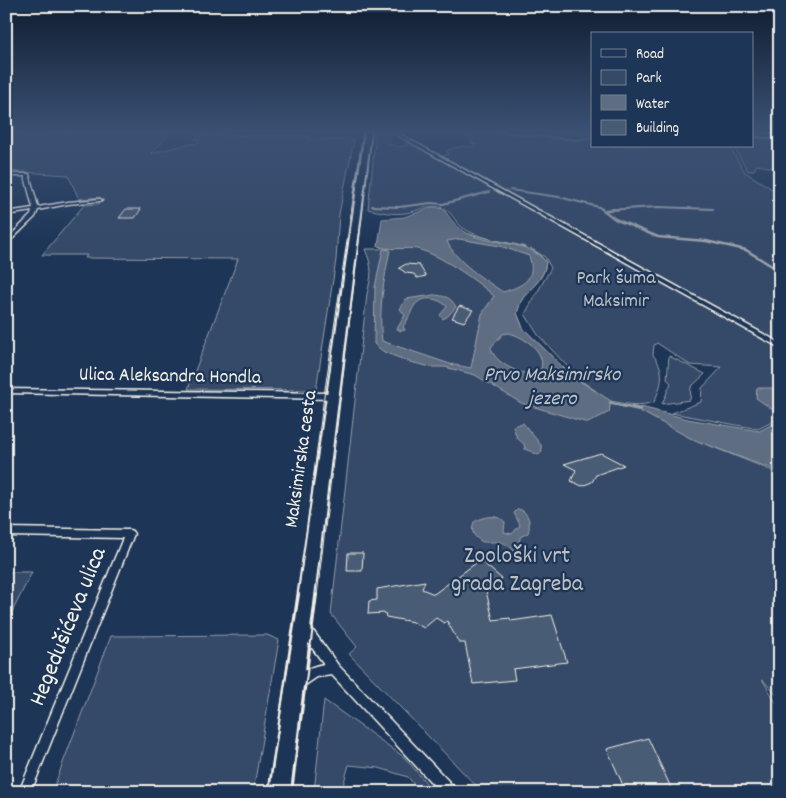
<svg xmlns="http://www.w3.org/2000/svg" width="786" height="798" viewBox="0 0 786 798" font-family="Dekko,sans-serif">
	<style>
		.green { fill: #354a67; stroke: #949ea8; fill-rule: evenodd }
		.water { fill: #5e6d82; stroke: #9aa2ab; fill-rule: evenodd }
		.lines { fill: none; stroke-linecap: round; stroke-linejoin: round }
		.stream-far2 { stroke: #9aa2ab; stroke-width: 2 }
		.stream-far1 { stroke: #9aa2ab; stroke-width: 2.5 }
		.stream { stroke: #9aa2ab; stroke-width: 3 }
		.building { fill: #485b74; stroke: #f4f1e8 }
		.street-casing { stroke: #f4f1e8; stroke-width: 3 }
		.secondary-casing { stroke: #f4f1e8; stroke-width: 4 }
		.street { fill: #1d3557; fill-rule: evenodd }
		.secondary { fill: #1d3557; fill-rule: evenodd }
		.tram-far1 { stroke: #f4f1e8; stroke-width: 1 }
		.tram { stroke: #f4f1e8; stroke-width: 2 }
		.labels { text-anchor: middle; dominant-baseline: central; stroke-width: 4.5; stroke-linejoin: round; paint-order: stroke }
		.park-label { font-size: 20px; fill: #bbbfc1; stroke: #1d3557 }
		.street-label { font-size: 20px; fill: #f4f1e8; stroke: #1d3557 }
		.water-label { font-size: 21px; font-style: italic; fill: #c0c3c4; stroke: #1d3557 }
		.near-park-label { font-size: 24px; fill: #bbbfc1; stroke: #1d3557 }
		.near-street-label { font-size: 24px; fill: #f4f1e8; stroke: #1d3557 }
	</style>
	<rect width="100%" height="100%" fill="#1d3557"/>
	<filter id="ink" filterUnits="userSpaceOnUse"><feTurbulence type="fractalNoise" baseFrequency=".02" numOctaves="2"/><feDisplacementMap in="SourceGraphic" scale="10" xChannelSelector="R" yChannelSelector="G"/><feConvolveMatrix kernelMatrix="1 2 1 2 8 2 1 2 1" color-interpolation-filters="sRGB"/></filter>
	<g filter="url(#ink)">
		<!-- green -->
		<path class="green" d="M6,132H171L152,153L188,144H196L199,140L195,139L198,135H202L309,136L308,139L354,140L339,214L336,260L316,390L188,389L238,259L85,258L87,255H42L84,205L99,204L100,197L79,199L68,175L6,171Z
			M376,132L390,133L389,145H395L398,147L407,145L405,143L409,142L438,158L449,154L446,151C454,147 465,145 473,147L476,144L471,143L474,140L473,137L456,134L455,132H592V146H729L745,172L780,194V418L758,429L672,413L701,402L702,388L722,367L690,365L657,343L654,345L653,355C666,370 662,385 654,402C640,407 625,404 611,401L610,404L640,411L693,439L780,474V699L762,679L780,709V792H482L349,654L357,647L331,614L367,294C372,274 373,268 365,249H380L384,246L469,234L525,247C509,242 476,238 463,228C454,222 452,210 440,207C428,204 419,211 406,213C393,215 381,212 368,209ZM530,248L545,257L551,268L525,314L538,335L580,380L596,391L572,376L523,328L517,313C519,308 520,302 523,298C533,285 544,280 546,262L540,255Z
			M752,134L780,139V169L757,165L754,170L748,171L733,146H752Z
			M669,356L705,374L691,387L690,400L662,404L671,383L667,379Z
			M6,572H32L6,624Z
			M267,635L279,640L253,792H52L111,636Z
			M324,700L404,757L434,792H420L408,777L379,768L349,765L341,792H314Z"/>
		<!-- water -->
		<path class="water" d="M433,207L444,209C450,219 458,229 469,234C494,246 527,239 546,262C544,280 533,285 523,298C520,302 519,308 517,313L523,328L572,376L611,401L609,412L588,423L521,403L475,375L445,367H431L410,362L384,352L374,344L375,287L383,249L390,250C384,280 378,310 382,341L450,364L471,368L482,314L494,296C474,279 441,255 417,249C405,247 388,251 378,246L382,219L404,217ZM459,239L500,246L529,256C537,279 523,286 503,292C486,281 454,260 447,241ZM509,333C524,337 546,351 541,369C537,371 531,374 525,373C513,371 492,360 491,347L503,334Z
			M434,295C445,296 451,297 456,307L448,316L443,319L440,315L447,307C440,298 423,295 415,305C410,312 409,320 403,326L405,330L401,331L397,329L405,315L400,309L406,299Z
			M757,388H780V472L692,439L640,411L641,407L688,419L759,431L775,423V411L756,398Z
			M523,423L541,445L542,451L539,455L525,449L524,444L517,438L513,426Z
			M518,509C529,511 531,524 528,533L520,537L519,551H514C502,538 498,543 483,542C474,538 470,531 474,522C483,517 497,513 505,522L504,532L512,534L520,525L514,513Z"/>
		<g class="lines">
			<!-- stream-far2 -->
			<path class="stream-far2" d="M499,132L577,140L592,138
				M510,190L559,197L599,207L604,211
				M372,206L399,207L431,203L443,204L489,192
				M606,210L658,207L713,209"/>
			<!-- stream-far1 -->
			<path class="stream-far1" d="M602,209L615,219L658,237L706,241L746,250L780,271
				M606,210L619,209"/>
			<!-- stream -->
			<path class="stream" d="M610,403L640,409"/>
		</g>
		<!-- building -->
		<path class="building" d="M126,209H141L135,218H119Z
			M406,264L419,265L426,276L417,278L414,274L406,273L399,268Z
			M459,306L473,310L464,322L452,318Z
			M601,453L624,465L596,475L592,482L582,486L571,481L576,470L564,464Z
			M348,553H363L362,571H347Z
			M480,560L502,579L486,591L493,620L510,618L511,621L552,615L567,662L513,669L515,680L473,684L465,643H459L447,621L444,623L436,618L424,628L413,622L386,617L385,613L368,614L369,601L377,600V589L425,581L422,589L434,594Z
			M648,738L673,792H626L607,749Z"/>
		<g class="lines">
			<!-- street casing -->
			<g class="street-casing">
				<path id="street" d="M392,132H396L780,343V348Z
					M6,174H29L38,207L68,202L100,199L102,200L100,201L68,204L38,210L35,217L6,245V240L31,215L32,211L6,215V212L33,208L25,176H6Z
					M6,389L333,393L337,396L333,399L6,393Z
					M6,528L129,530L132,531L134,534L31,792H19L123,538L6,536Z
					M305,624L309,625L338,665L454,787L455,792H440L332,675L317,677L298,690L294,688L292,684C297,672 312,666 324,664L301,633L300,629L301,625Z"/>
			</g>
			<!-- secondary casing -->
			<g class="secondary-casing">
				<path id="secondary" d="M365,132H371L290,792H270Z
					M752,132L780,135V139L752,135Z"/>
			</g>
			<!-- street -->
			<use href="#street" class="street"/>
			<!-- secondary -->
			<use href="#secondary" class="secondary"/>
			<!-- tram-far1 -->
			<path class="tram-far1" d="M298,596L324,396L363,132
				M317,596L372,132"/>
			<!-- tram -->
			<path class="tram" d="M268,792L299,594
				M292,792L317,594"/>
		</g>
	</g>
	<!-- sky -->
	<linearGradient id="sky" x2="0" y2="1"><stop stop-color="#101d30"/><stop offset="0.54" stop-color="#3a5174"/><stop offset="1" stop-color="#3a5174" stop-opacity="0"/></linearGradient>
	<rect width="786" height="243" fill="url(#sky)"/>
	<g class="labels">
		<!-- park labels -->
		<g class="park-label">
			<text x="616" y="279">Park šuma<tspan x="616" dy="23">Maksimir</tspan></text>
		</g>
		<!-- street labels -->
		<g class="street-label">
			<text transform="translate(170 377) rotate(1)">Ulica Aleksandra Hondla</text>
			<text transform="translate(302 459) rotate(-82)">Maksimirska cesta</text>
		</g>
		<!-- water labels -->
		<g class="water-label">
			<text x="552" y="376">Prvo Maksimirsko<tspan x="552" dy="24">jezero</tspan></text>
		</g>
		<!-- near-park labels -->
		<g class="near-park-label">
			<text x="517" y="557">Zoološki vrt<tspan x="517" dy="28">grada Zagreba</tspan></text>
		</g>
		<!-- near-street labels -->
		<g class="near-street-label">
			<text transform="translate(69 627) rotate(-68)">Hegedušićeva ulica</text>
		</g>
	</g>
	<!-- margin -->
	<rect width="786" height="798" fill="none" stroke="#1d3557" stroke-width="25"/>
	<rect x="12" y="12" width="761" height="773" fill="none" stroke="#f4f1e8" stroke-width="2" filter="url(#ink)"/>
	<!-- legend -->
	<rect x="591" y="32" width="162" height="115" fill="#1d3557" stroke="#738091"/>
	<rect x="601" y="49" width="25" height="8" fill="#1d3557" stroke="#738091"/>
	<text x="636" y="58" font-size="15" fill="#f4f1e8">Road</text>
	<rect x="601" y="70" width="25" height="15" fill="#354a67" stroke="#738091"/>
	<text x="636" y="82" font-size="15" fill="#f4f1e8">Park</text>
	<rect x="601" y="95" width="25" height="15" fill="#5e6d82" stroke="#738091"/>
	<text x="636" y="108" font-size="15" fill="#f4f1e8">Water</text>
	<rect x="601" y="120" width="25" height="15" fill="#485b74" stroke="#738091"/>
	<text x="636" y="132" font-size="15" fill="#f4f1e8">Building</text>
</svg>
